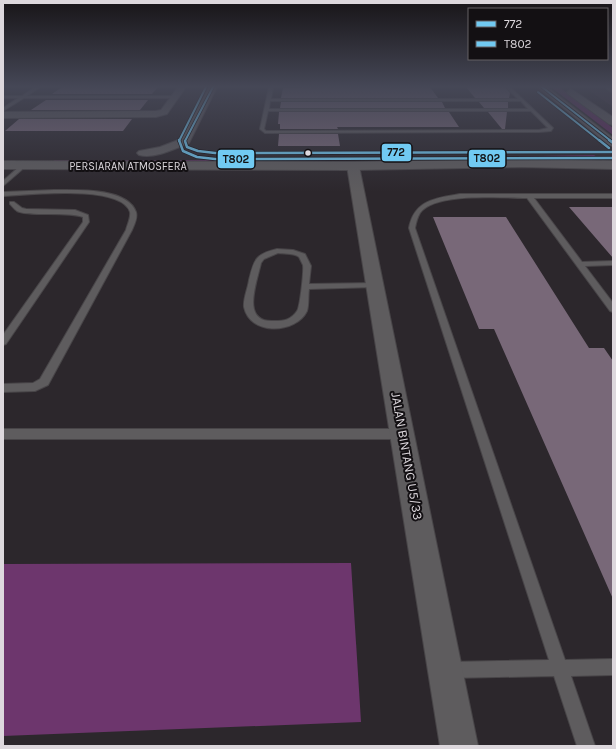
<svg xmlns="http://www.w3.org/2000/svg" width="616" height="749" viewBox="0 0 616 749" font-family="Karla,sans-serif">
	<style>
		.built { fill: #382d37 }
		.green { fill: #602a60 }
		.forest { fill: #6d366d }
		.building { fill: #786878 }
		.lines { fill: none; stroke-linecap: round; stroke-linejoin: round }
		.service-casing { stroke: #484548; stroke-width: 2 }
		.minor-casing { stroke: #484548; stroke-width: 2 }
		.tertiary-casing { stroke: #484548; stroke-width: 2 }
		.service { fill: #5e5c5e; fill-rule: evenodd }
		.minor { fill: #5e5c5e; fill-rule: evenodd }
		.tertiary { fill: #5e5c5e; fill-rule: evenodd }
		.bus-1-far1-casing { stroke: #131013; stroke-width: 3.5 }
		.bus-1-casing { stroke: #131013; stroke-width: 4 }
		.bus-2-far1-casing { stroke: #131013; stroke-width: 3.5 }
		.bus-2-casing { stroke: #131013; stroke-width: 4 }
		.bus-1-far1 { stroke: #71caf2; stroke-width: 2 }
		.bus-1 { stroke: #71caf2; stroke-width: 2.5 }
		.bus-2-far1 { stroke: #71caf2; stroke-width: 2 }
		.bus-2 { stroke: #71caf2; stroke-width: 2.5 }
		.bus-dot { fill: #ddd8dd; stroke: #131013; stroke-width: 1.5 }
		.labels { text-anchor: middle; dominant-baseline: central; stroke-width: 4; stroke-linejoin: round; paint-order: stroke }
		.far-street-label { font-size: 11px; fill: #ddd8dd; stroke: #131013 }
		.street-label { font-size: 13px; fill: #ddd8dd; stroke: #131013 }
		.line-badge { stroke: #131013; stroke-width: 1.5 }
		.pale-badge-label { font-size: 11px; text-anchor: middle; font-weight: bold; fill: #111 }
	</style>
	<rect width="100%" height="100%" fill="#2c272c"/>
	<!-- built -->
	<path class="built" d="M584,87H613V107Z"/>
	<!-- green -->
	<path class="green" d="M551,87H559L613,128V135Z
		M594,155L601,159L600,161H378L386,159C455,159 525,156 594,155Z
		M236,157H368L361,160L53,162L54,160H196Z"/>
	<!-- forest -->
	<path class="forest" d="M351,563L361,722L3,736V564Z"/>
	<!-- building -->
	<path class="building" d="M62,87H158L152,94H52Z
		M302,87H430L438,98H281L283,88H302Z
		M466,87H505L510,93L509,98H475Z
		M46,100H148L140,110H31Z
		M281,102H442L445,108H280Z
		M479,102H508V108H484Z
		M279,112H449L459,127H337L338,129H280V124H278Z
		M488,112H507L505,129H502Z
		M19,119H132L123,131H5Z
		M279,134H338L340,146H278Z
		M569,207H613V258Z
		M433,217H506L589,348H604L613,361V599L494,329H479Z"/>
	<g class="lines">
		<!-- service casing -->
		<g class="service-casing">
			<path id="service" d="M35,87H40L27,96H174L176,97L174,98H24L3,111V108L18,98H3V96H22Z
				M269,87H273L271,99H518L506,87H510L553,128L551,131L539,132L265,133L260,129ZM270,101H521L528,109H269ZM268,111H531L548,128L539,130L266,131L264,129Z
				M21,165L26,166L3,186V181Z
				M54,190C75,190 127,187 136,212C138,218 134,225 132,230L48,385L35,391L3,392V384L33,383L40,379L126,230C127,225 131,218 130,212C121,184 27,195 3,196V192Z
				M460,194H613V198H534L582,262L613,261V265L585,266L613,303V312L610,311L527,198C502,198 435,192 420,213C417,218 416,223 415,228L565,660L613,659V675L571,676L595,746H577L554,676L449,678L443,676L441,670L443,664L449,662L549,660L409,228C414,200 436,198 460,194Z
				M10,202H14L22,208L26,209L75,210L88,215L89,222L6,344L3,345V335L83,222V217C66,211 28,217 17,211C14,209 12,206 10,204Z
				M277,249L293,250L305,254L311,266L309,284L375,283L379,285L375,287L309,289C308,296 309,305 307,311C296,334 250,336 244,307C243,299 248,288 249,280C254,259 256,254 277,249ZM278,253C284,254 294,253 299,257C300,259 302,263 303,265C304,271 300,307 297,311C291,320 284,321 274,321C240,323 257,282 261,263L264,259Z
				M3,429H402L406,431L408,434L406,437L402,439H3Z"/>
		</g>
		<!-- minor casing -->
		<g class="minor-casing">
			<path id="minor" d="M178,87H186L167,114L156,117L3,118V112L156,111L161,110Z
				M604,87H613V93Z
				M353,162L357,164L359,166L478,746H440L347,166L349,164Z"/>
		</g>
		<!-- tertiary casing -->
		<g class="tertiary-casing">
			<path id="tertiary" d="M209,87H217L189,143C174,149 155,159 139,155L137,153L139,151L160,147L181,139Z
				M538,87H547L613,138V146L609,145Z
				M571,89L613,117V125L609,124L568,94L567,92Z
				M521,159L613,161V169L521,167L353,170L3,169V161L353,162Z"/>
		</g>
		<!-- service -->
		<use href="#service" class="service"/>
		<!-- minor -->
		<use href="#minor" class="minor"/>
		<!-- tertiary -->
		<use href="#tertiary" class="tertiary"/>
		<!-- bus-1-far1 casing -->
		<g class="bus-1-far1-casing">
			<path id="bus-1-far1" d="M542,87L611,141
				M185,141L213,87"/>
		</g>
		<!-- bus-1 casing -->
		<g class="bus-1-casing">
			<path id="bus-1" d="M609,140L613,143
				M185,141L187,147L198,151L215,153L613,152"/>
		</g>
		<!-- bus-2-far1 casing -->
		<g class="bus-2-far1-casing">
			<path id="bus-2-far1" d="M538,92L600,141
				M179,141L206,87"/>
		</g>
		<!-- bus-2 casing -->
		<g class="bus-2-casing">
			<path id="bus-2" d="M179,140L183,151L197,157L215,159L613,158
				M599,140L609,148"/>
		</g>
		<!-- bus-1-far1 -->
		<use href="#bus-1-far1" class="bus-1-far1"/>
		<!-- bus-1 -->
		<use href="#bus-1" class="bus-1"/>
		<!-- bus-2-far1 -->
		<use href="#bus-2-far1" class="bus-2-far1"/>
		<!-- bus-2 -->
		<use href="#bus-2" class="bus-2"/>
	</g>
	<!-- sky -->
	<linearGradient id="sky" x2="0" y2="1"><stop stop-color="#181518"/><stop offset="0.45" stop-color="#454756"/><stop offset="1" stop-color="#454756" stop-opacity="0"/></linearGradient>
	<rect width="616" height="192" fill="url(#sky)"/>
	<!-- markers -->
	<circle class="bus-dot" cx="308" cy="153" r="3.5"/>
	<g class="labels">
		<!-- far-street labels -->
		<g class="far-street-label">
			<text x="128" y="166">PERSIARAN ATMOSFERA</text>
		</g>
		<!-- street labels -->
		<g class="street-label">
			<text transform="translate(407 456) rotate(80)">JALAN BINTANG U5/33</text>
		</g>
	</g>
	<g class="line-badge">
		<rect x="381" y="143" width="31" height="19" rx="4" fill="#71caf2"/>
		<rect x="468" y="149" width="38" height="19" rx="4" fill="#71caf2"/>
		<rect x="217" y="149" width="38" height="20" rx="4" fill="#71caf2"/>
	</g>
	<g class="pale-badge-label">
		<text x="396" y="156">772</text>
		<text x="487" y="162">T802</text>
		<text x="236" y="163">T802</text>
	</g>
	<!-- border -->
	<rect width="616" height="749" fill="none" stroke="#ddd8dd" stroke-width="8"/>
	<!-- legend -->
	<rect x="468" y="8" width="140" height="52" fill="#131013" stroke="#646064"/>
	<rect x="476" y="21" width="20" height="6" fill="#71caf2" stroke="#646064"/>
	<text x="504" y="28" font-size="12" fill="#ddd8dd">772</text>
	<rect x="476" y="41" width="20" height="6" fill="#71caf2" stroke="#646064"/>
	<text x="504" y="48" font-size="12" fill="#ddd8dd">T802</text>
</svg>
